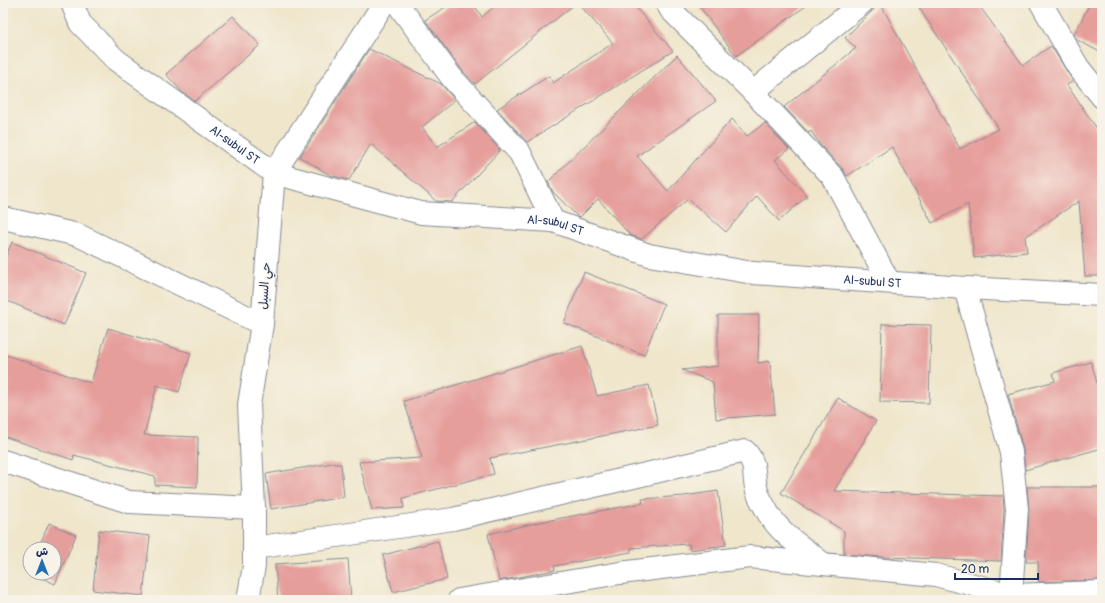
<svg xmlns="http://www.w3.org/2000/svg" width="1105" height="603" viewBox="0 0 1105 603" font-family="Pangolin,'Playpen Sans Arabic',sans-serif">
	<style>
		.building { fill: #e69e9b }
		.lines { fill: none; stroke-linecap: round; stroke-linejoin: round }
		.street-casing { stroke: #858a94; stroke-width: 24 }
		.street { stroke: #fff; stroke-width: 22 }
		.labels { text-anchor: middle; dominant-baseline: central; stroke-width: 3; stroke-linejoin: round; paint-order: stroke }
		.street-label { font-size: 12px; fill: #1b2f5e; stroke: #f7f3e8 }
	</style>
	<rect width="100%" height="100%" fill="#f7f3e8"/>
	<filter id="ink" filterUnits="userSpaceOnUse"><feTurbulence type="fractalNoise" baseFrequency=".025" numOctaves="2"/><feDisplacementMap in="SourceGraphic" scale="8" xChannelSelector="R" yChannelSelector="G"/><feConvolveMatrix kernelMatrix="1 2 1 2 8 2 1 2 1" color-interpolation-filters="sRGB"/></filter>
	<filter id="wash" filterUnits="userSpaceOnUse"><feTurbulence type="fractalNoise" baseFrequency=".012" numOctaves="4" result="noise"/><feDisplacementMap in="SourceGraphic" scale="16" xChannelSelector="R" yChannelSelector="G"/><feGaussianBlur stdDeviation="0.9" result="paint"/><feColorMatrix in="noise" values="0 0 0 0 0 0 0 0 0 0 0 0 0 0 0 0 0 1.4 0 .05"/><feComposite in="paint" operator="in"/></filter>
	<g filter="url(#wash)">
		<rect width="100%" height="100%" fill="#efe6cb"/>
		<g id="blocks">
			<!-- building -->
			<path class="building" d="M452,3H473L482,17L498,3H576L475,84L462,70L425,20Z
				M578,3H632L673,51L527,142L497,109L549,76L553,83L613,43Z
				M697,3H810L736,56Z
				M880,3L960,149L999,129L916,3H977L1023,65L1051,46L1073,81L1067,85L1102,136V276H1085L1079,201L1025,237L1027,252L974,258L968,204L932,223L892,147L847,176L842,168L821,146L811,131L809,133L784,107L856,48L845,38Z
				M1090,3H1102V53L1077,40L1074,35Z
				M233,16L260,45L195,101L182,92L166,74Z
				M369,49L441,84L455,100L422,127L437,147L475,122L500,150L452,202L436,201L371,144L349,180L330,175L300,157Z
				M677,55L716,101L637,156L668,191L732,119L747,136L765,123L789,149L775,160L807,196L779,221L757,196L726,232L688,199L642,239L630,235L598,199L580,217L577,216L553,192L548,182Z
				M12,242L86,273L64,325L3,299V263Z
				M584,272L664,304L644,355L564,323Z
				M718,315H759L758,363L770,361L775,414L716,419L713,382L682,370L718,366Z
				M882,324L931,325L929,403L880,402Z
				M108,328L191,353L179,392L157,385L144,435L198,437L197,487L155,485V476L74,455L73,460L3,436V354L91,383Z
				M582,346L597,396L649,385L658,425L490,458L494,474L403,498L404,508L372,510L359,462L422,458L404,401Z
				M1091,362L1102,400V448L1025,470L1023,449L1008,394L1055,381L1053,373Z
				M838,398L876,421L834,491L1003,496L1004,509L1001,561L883,557L844,554V531L781,493Z
				M333,463L334,464H341L344,497L271,509L266,474Z
				M1027,487H1102V580L1039,582L1038,562H1026L1029,510Z
				M718,491L726,545L690,550L689,544L631,548V552L554,566L555,570L499,581L488,534L540,522L643,503L642,499L684,496Z
				M49,523L76,535L55,584L31,573H54V549H38Z
				M99,530L150,536L143,596L93,590Z
				M438,541L447,579L393,592L383,555Z
				M348,559L351,600H278L275,564Z"/>
		</g>
	</g>
	<g filter="url(#ink)">
		<use href="#blocks" fill-opacity="0" stroke="#858a94" stroke-width="1"/>
		<g class="lines">
			<!-- street casing -->
			<g class="street-casing">
				<g id="street">
					<path id="s1" d="M72,3L80,23L116,60L274,173L421,213L553,221L649,255L753,273L965,288L1102,295"/>
					<path d="M397,3L452,78L520,153L553,221"/>
					<path d="M667,3L671,10L753,92L833,177L889,282"/>
					<path d="M1041,3L1078,67L1102,97"/>
					<path d="M753,92L862,3"/>
					<path d="M3,218L78,235L262,324"/>
					<path d="M965,288L1011,452L1017,509L1011,595"/>
					<path d="M3,461L129,502L254,508"/>
					<path d="M254,548L453,519L745,451C758,464 752,476 757,491C759,498 765,507 768,513C783,537 802,546 822,563"/>
					<path d="M248,600L254,566V508L249,405L262,324L274,173L384,3"/>
					<path d="M459,600L620,573L750,557L936,575L1011,595L1102,592"/>
				</g>
			</g>
			<!-- street -->
			<use href="#street" class="street"/>
		</g>
	</g>
	<g class="labels">
		<!-- street labels -->
		<g class="street-label">
			<text stroke="none"><textPath href="#s1" startOffset="219">Al-subul ST</textPath></text>
			<text stroke="none"><textPath href="#s1" startOffset="555">Al-subul ST</textPath></text>
			<text stroke="none"><textPath href="#s1" startOffset="879">Al-subul ST</textPath></text>
			<text transform="translate(265 286) rotate(-86)">حي السبل</text>
		</g>
	</g>
	<!-- margin -->
	<rect width="1105" height="603" fill="none" stroke="#f7f3e8" stroke-width="16"/>
	<!-- north arrow -->
	<g transform="translate(42 561)"><circle r="19" fill="#f7f3e8" stroke="#9fa5b1"/>
	<path d="M0-3L7 15L0 10L-7 15Z" fill="#1f6fb2"/>
	<text y="-6" font-size="11" font-weight="bold" text-anchor="middle" fill="#1b2f5e">ش</text>
	</g>
	<!-- scale -->
	<path d="M955 573v6h83v-6" fill="none" stroke="#1b2f5e" stroke-width="2"/>
	<text x="961" y="573" font-size="12" fill="#1b2f5e" stroke="#f7f3e8" stroke-width="3" paint-order="stroke">20 m</text>
</svg>
